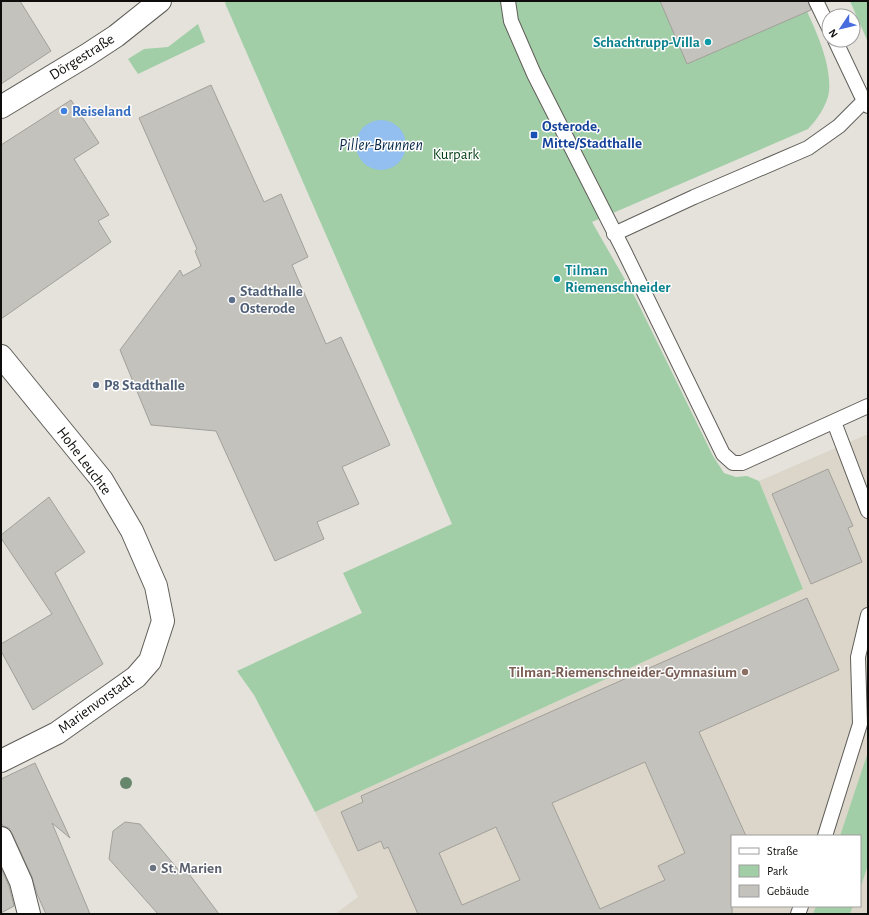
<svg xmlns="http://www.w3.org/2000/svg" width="869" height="915" viewBox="0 0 869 915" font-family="'Alegreya Sans',sans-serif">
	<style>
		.built { fill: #dbd6c9 }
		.green { fill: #a1cea6 }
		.water { fill: #92bfef }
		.building { fill: #c4c2bc; stroke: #a2a09a; fill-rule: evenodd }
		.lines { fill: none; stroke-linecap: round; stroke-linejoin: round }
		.lane-casing { stroke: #605e59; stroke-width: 16 }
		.street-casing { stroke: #605e59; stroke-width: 24 }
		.lane { stroke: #fff; stroke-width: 14 }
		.street { stroke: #fff; stroke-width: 22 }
		.tree { fill: #67876c }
		.culture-dot { fill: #0f9aa8; stroke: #fff; stroke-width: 1.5 }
		.shop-dot { fill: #3f7fe0; stroke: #fff; stroke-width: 1.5 }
		.transit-dot { fill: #1a4fb4; stroke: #fff; stroke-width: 1.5 }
		.service-dot { fill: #5c6f8a; stroke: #fff; stroke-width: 1.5 }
		.education-dot { fill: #8d6e63; stroke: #fff; stroke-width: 1.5 }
		.worship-dot { fill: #6b7280; stroke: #fff; stroke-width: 1.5 }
		.labels { text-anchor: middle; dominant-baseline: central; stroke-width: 3; stroke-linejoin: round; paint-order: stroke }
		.culture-label { font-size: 15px; font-weight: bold; fill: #0d838f; stroke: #fff; text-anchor: end }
		.street-label { font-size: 15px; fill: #0e0d0b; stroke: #fff }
		.shop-label { font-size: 15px; font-weight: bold; fill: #366cbe; stroke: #fff; text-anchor: start }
		.transit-label { font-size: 15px; font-weight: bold; fill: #164399; stroke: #fff; text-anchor: start }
		.park-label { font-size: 15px; fill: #003c12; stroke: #fff }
		.service-label { font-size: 15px; font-weight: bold; fill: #4e5e75; stroke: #fff; text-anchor: start }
		.education-label { font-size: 15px; font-weight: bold; fill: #785e54; stroke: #fff; text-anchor: end }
		.worship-label { font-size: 15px; font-weight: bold; fill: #5b616d; stroke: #fff; text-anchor: start }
		.water-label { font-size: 16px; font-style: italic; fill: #0a2a4a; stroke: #fff }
	</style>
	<rect width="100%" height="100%" fill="#e4e2db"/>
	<!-- built -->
	<path class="built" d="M868,434V752L858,784L840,836H732V906H816L813,914H335L358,897L315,812L803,589L759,481Z
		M868,865V914H850L853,906H860V889Z"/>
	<!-- green -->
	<path class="green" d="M227,1H802C814,26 832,63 829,92C827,105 817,120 808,129L592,222L636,299L713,456L724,473L736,477L747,476L759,481L803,589L315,812L254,695L237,671L362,613L343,573L452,524L225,3Z
		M850,1H868V42Z
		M198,24L205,42L138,74L128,59L144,49L168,47Z
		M868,752V865L860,889V836H840Z
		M816,906H853L850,914H813Z"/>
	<!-- water -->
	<path class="water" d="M356 145a25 25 0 1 1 50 0a25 25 0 1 1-50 0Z"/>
	<!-- building -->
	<path class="building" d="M1,1H20L51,51L1,84Z
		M660,1H808L811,10L687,64Z
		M211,85L264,202L281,194L308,257L292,265L326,344L341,337L390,445L342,467L359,504L317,522L324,539L275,561L216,431L151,425L120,350L180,270L183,276L201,266L195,251L197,249L139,118Z
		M71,100L99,143L74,159L109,215L98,221L111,242L1,319V145Z
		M828,469L853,526L848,528L862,562L811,584L772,494Z
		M49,497L85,552L55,573L103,664L33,710L1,651V644L52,614L1,538V535Z
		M807,598L839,670L699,732L746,836H732V914H418L388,847L384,849L381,841L358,851L341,812L363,802L361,796ZM645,762L685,853L658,866L665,880L600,909L552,803ZM496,827L520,880L462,905L439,853Z
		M35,763L70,838L52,823L90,914H46L37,894L32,877L12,833L9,828L3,826L1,822V779Z
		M125,822L140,824L181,873L186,870L219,914H158L109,859L113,831Z
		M1,868L9,886L14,906L1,913Z"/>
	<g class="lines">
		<!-- lane casing -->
		<g class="lane-casing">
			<path id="lane" d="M508,1L511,21L534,74L625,253L723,454L733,463H742L868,406
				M816,1L829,28
				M835,40L864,101L868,106
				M614,234L694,197L808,148L839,126L864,101
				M834,422L868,511
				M825,836L860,724L858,657L868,615
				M798,914L801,906"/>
		</g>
		<!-- street casing -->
		<g class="street-casing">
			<path id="street" d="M1,107L87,55L116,36L160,1
				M1,356L102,480L132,531L156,586L163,621L150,661L136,677L57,733L1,761
				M1,838L21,882L29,914"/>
		</g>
		<!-- lane -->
		<use href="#lane" class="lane"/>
		<!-- street -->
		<use href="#street" class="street"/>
	</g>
	<!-- trees -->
	<circle class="tree" cx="126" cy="783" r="6"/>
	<!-- markers -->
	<g class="culture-dot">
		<circle cx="708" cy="42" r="4"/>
		<circle cx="557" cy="279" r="4"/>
	</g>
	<circle class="shop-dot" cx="64" cy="111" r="4"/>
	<rect class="transit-dot" x="530" y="131" width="8" height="8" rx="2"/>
	<g class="service-dot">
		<circle cx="232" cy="300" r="4"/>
		<circle cx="96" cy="385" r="4"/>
	</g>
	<circle class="education-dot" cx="745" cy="672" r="4"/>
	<circle class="worship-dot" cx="153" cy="868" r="4"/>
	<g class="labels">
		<!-- culture labels -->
		<g class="culture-label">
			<text x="700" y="42">Schachtrupp-Villa</text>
			<text x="565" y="270" text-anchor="start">Tilman<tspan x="565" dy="17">Riemenschneider</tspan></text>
		</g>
		<!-- street labels -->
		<g class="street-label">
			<text transform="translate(82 57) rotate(-32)">Dörgestraße</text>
			<text transform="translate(84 461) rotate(53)">Hohe Leuchte</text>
			<text transform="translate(96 704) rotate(-36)">Marienvorstadt</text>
		</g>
		<!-- shop labels -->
		<g class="shop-label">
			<text x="72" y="111">Reiseland</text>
		</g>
		<!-- transit labels -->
		<g class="transit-label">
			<text x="542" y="126">Osterode,<tspan x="542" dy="17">Mitte/Stadthalle</tspan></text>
		</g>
		<!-- park labels -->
		<g class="park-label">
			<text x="456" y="154">Kurpark</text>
		</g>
		<!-- service labels -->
		<g class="service-label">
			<text x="240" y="291">Stadthalle<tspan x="240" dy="17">Osterode</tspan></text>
			<text x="104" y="385">P8 Stadthalle</text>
		</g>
		<!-- education labels -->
		<g class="education-label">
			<text x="737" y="672">Tilman-Riemenschneider-Gymnasium</text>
		</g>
		<!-- worship labels -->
		<g class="worship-label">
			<text x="161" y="868">St. Marien</text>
		</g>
		<!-- water labels -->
		<g class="water-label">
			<text x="381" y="145">Piller-Brunnen</text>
		</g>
	</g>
	<!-- border -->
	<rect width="869" height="915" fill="none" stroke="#0e0d0b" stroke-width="4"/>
	<!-- legend -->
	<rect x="731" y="835" width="130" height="72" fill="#ffffff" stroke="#9f9e9d"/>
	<rect x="739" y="848" width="20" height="6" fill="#ffffff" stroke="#9f9e9d"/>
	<text x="767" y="855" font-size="12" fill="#0e0d0b">Straße</text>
	<rect x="739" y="865" width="20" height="12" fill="#a1cea6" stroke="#9f9e9d"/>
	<text x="767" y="875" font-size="12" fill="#0e0d0b">Park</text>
	<rect x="739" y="885" width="20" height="12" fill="#c4c2bc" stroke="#9f9e9d"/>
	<text x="767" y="895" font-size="12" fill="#0e0d0b">Gebäude</text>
	<!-- north arrow -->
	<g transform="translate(841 28) rotate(235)"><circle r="19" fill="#ffffff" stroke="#9f9e9d"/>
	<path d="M0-3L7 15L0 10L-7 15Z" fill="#486bde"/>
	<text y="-6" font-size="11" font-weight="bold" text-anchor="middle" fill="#0e0d0b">N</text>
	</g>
</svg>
